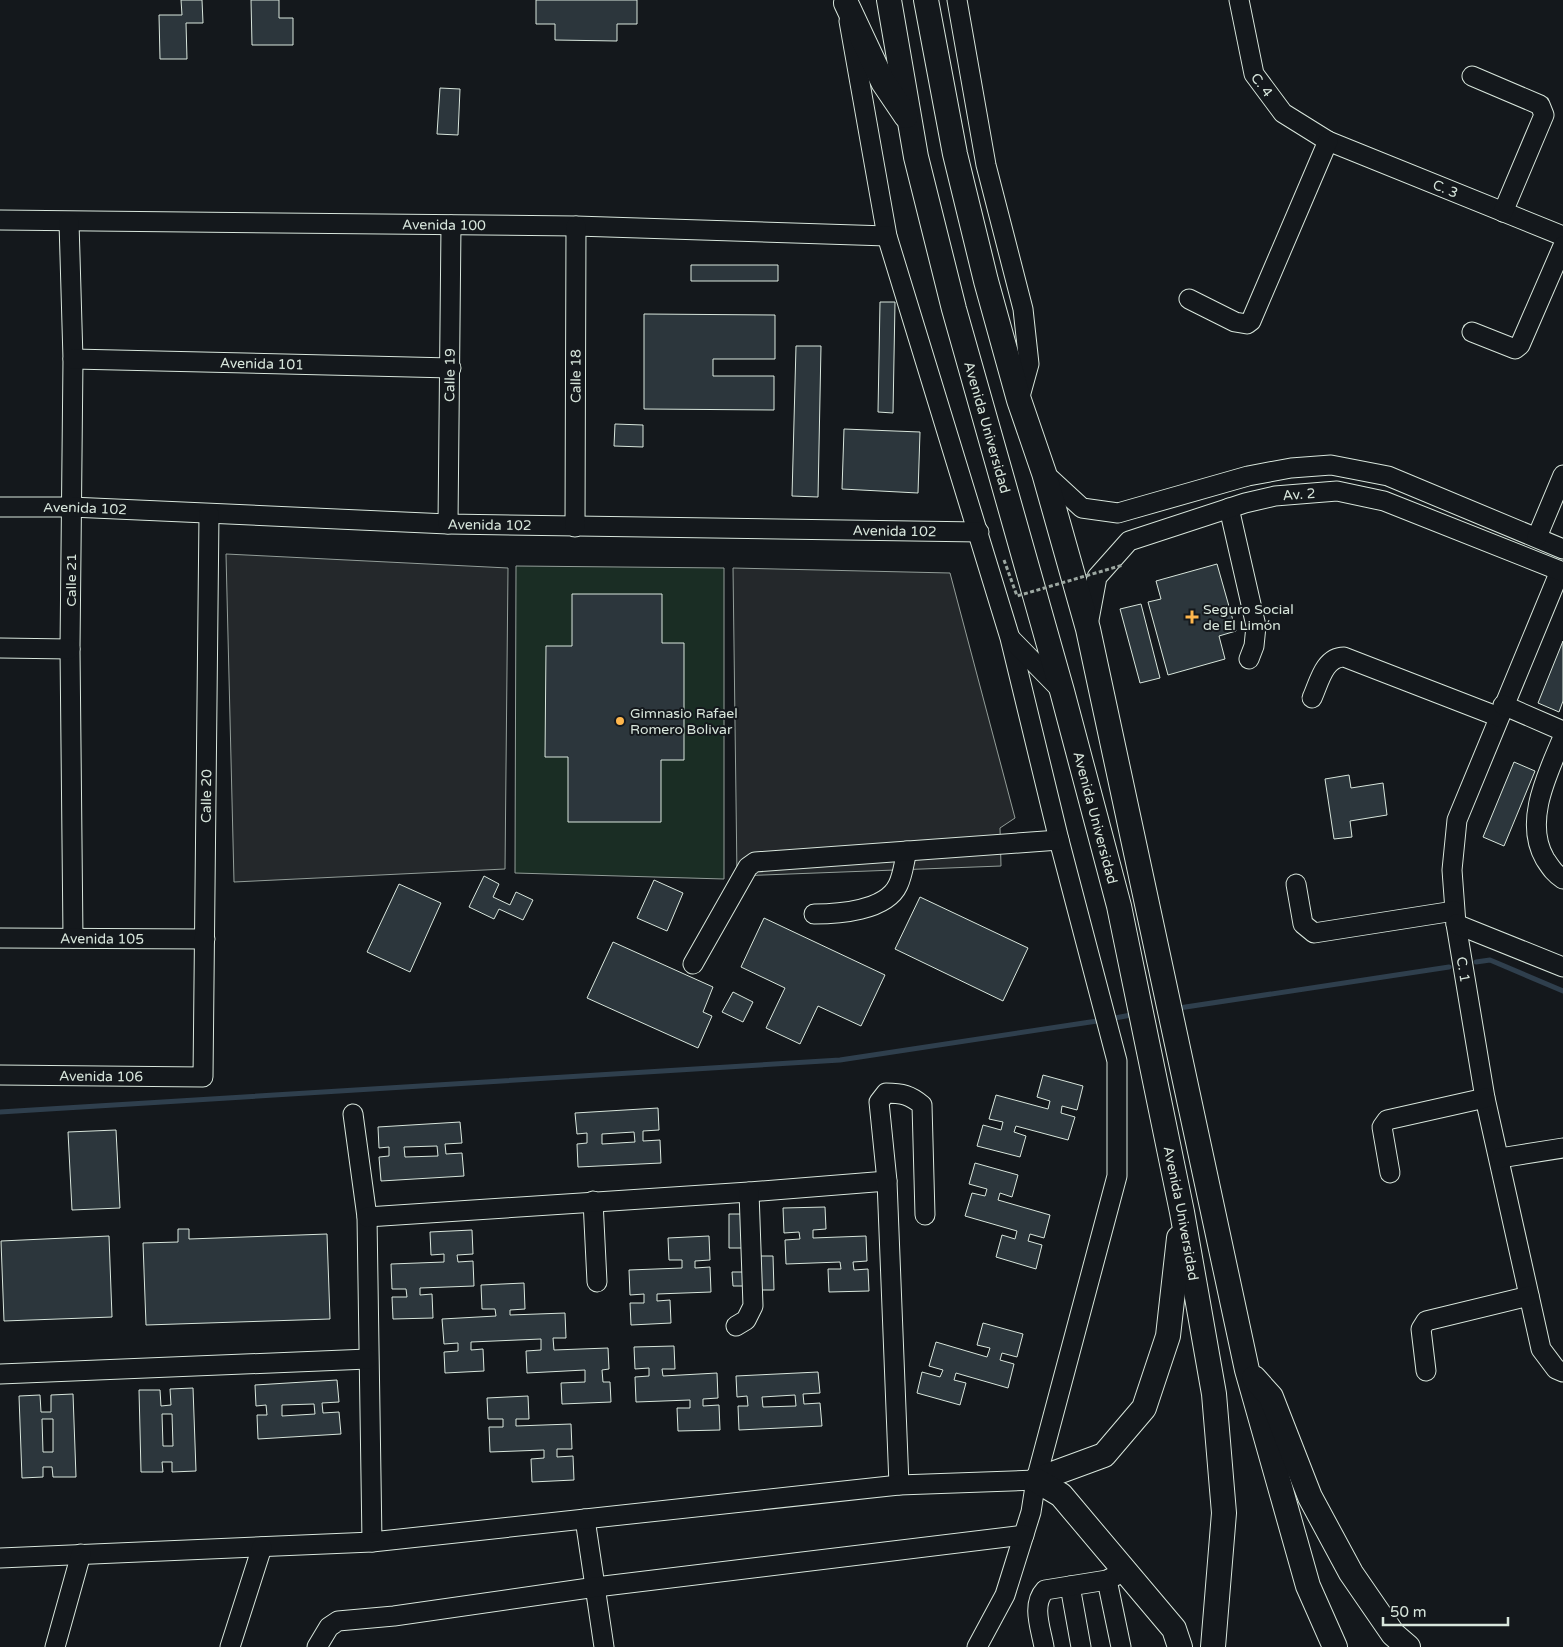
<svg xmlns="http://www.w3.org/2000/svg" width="1563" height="1647" viewBox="0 0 1563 1647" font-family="'Varela Round',sans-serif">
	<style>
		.green { fill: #1a2d24; stroke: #939e99 }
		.parking { fill: #24282b; stroke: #939e99 }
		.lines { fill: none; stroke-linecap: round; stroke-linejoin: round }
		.stream { stroke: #2f3f4d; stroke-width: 5 }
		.building { fill: #2c363c; stroke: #d8e6dc; fill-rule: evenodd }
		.minor-casing { stroke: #d8e6dc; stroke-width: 21 }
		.major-casing { stroke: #d8e6dc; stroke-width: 26 }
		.minor { stroke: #14181c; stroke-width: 19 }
		.major { stroke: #14181c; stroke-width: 24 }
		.path-bridge { stroke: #9da8a2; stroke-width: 3; stroke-dasharray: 4 2.5; stroke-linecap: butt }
		.poi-dot { fill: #ffb74d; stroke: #14181c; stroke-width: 2 }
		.labels { text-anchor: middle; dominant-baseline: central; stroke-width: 4; stroke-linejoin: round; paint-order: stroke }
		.street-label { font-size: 14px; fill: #d8e6dc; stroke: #14181c }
		.poi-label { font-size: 14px; fill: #d8e6dc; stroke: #14181c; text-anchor: start }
	</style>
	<rect width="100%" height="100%" fill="#14181c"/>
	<!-- green -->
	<path class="green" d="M516,566L724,568V879L515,873Z"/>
	<!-- parking -->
	<path class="parking" d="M226,554L508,568L505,869L234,882Z
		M733,568L950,573L1015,818L1000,828L1001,866L737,876Z"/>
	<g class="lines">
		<!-- stream -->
		<path class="stream" d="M1476,962L1490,960L1563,991
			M1179,1008L1449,967
			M1115,1018L1131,1015
			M0,1112L840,1060L1097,1021"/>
	</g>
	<!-- building -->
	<path class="building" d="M181,0H202L203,23H186L187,59H160L159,15H182Z
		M251,0H279V18H293V45H252Z
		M536,0H637V24H617V41L555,40V24H536Z
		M440,88L460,89L458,135L437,134Z
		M691,265H778V281H691Z
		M880,302H895L893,413L878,412Z
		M644,314L775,315V359H713V376H774V410L644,409Z
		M796,346H821L818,497L792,496Z
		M615,424L643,425V447L614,446Z
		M844,429L920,432L918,493L842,489Z
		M1217,564L1236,631L1219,636L1225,659L1168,675L1148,602L1161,599L1156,581Z
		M572,594H662V643H684V760H661V822H568V757H545L546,646H572Z
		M1141,604L1160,678L1140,683L1120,609Z
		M1563,641V701L1559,712L1538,703Z
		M1514,762L1535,771L1504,846L1483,837Z
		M1349,775L1351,788L1383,783L1387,815L1350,821L1352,837L1334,839L1325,779Z
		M484,876L499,884L493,897L510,905L516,892L533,900L523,920L499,909L494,919L469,907Z
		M654,880L683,893L667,931L637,918Z
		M399,884L441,903L410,972L367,952Z
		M920,897L1028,948L1003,1001L895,949Z
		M764,918L885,975L861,1026L818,1006L800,1044L766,1028L785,988L741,967Z
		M613,942L713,987L703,1012L712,1016L698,1048L587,998Z
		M733,992L753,1002L743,1022L722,1012Z
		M1043,1075L1083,1086L1077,1110L1062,1106L1061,1113L1075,1117L1068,1140L1016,1126L1014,1132L1026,1136L1020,1157L977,1146L983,1125L1001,1130L1003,1122L989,1119L996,1095L1048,1109L1050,1101L1037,1097Z
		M658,1108L659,1130L643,1131V1141L660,1140L661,1163L578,1167L577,1144L587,1143V1133L577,1134L575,1113ZM634,1132L635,1142L602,1144V1134Z
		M460,1122L462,1143L445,1144L446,1154L462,1153L464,1176L381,1181L379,1157L389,1156V1147L379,1148L378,1127ZM437,1146L438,1156L405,1157L404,1147Z
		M116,1130L120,1208L72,1210L68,1132Z
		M975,1163L1018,1175L1012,1197L1000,1193L998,1200L1050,1215L1044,1238L1030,1234L1028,1241L1042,1245L1036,1269L996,1257L1002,1235L1015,1239L1017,1231L965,1216L972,1193L985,1196L987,1189L969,1184Z
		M825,1207L826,1229L813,1230V1238L866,1236L867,1261L853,1262L854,1270L868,1269L869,1291L829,1292L828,1269H841L840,1262L786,1264L785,1240L800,1239L799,1232L784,1233L783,1208Z
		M729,1214H743V1248H729Z
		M178,1229H189V1239L327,1234L330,1319L146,1325L143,1243L178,1242Z
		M472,1230L473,1254L457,1255L458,1262L473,1261L474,1286L420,1288V1295L432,1294L433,1318L393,1319L392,1297H407L406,1289H392L391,1264L444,1262V1254L431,1255L430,1232Z
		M109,1236L112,1317L4,1321L1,1241Z
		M709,1236L710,1260L695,1261V1268L710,1267L711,1292L657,1294V1301L670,1300L671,1323L631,1325L630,1303H644V1294L630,1295L629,1270L682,1268V1260H669L668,1238Z
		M760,1256H773L774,1290H760Z
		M732,1272H747V1286H733Z
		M524,1283L525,1309L510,1310V1315L565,1313L566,1338H553L554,1350L608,1348L609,1369L602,1370L603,1382H610L611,1402L562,1404L561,1383L585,1382V1370L527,1373L526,1351L541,1350V1339L471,1342V1350L483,1349L484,1371L445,1373L444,1352L458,1351V1343L444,1344L442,1319L496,1316L495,1309H482L481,1285Z
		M983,1323L1023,1334L1017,1357L1002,1353L1000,1360L1014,1364L1008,1388L956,1373L954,1380L966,1383L960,1405L917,1393L922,1372L940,1377L943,1370L929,1366L936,1342L987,1357L990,1348L977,1345Z
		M674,1346L675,1369H662L663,1376L717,1373L718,1398L703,1399V1406L719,1405L720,1430L678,1431L677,1408H690V1400L636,1402L635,1377L649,1376V1368L635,1369L634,1347Z
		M818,1372L820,1393L803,1394L804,1404L820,1403L822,1426L739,1430L738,1406H748L747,1396L737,1397L736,1376ZM795,1395L796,1406L763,1407L762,1397Z
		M337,1380L339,1402L322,1403L323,1413L339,1412L341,1434L258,1439L257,1415H267L266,1405L256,1406L255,1385ZM314,1404L315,1414L282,1416V1405Z
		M193,1388L196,1471L172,1472V1462H162L163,1472H141L139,1390H160L161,1406L171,1405L170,1389ZM162,1414H172L173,1446H163Z
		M73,1394L76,1477H53L52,1467H43V1477L22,1478L19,1396L40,1395L41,1412H51V1395ZM42,1419H53V1452H43Z
		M528,1396L529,1419H516V1426L571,1424L572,1449H557V1457L573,1456L574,1480L532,1482L531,1459L544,1458V1450L490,1452L489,1427H503V1419H488L487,1398Z"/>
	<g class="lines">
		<!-- minor casing -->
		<g class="minor-casing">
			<g id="minor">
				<path d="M957,0L986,165L1023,309L1029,364L1019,400"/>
				<path id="s1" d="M1239,0L1254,74L1283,113L1328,141L1563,236"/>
				<path d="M849,21L887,236L1010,638L1059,840L1117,1061V1176L1036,1480L1031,1512L1005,1595L977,1647"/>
				<path d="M1472,76L1540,105L1544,115L1503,212"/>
				<path id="s2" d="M0,220L576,226L887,236"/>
				<path d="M69,222L73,359L70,649L73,938"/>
				<path d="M1189,299L1235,322L1247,324L1251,321L1328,141"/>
				<path d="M1472,332L1515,349L1520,345L1563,246"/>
				<path id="s3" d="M73,359L451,368"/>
				<path d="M1044,473L1082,508L1118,513L1248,476L1291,468L1331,465L1388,476L1563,549"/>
				<path id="s4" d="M0,507H71L448,524L979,532"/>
				<path d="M1229,508L1256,626L1254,646L1249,659"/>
				<path id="s5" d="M448,524L451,225"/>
				<path id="s6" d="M575,527L576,226"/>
				<path d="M1537,537L1563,475"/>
				<path id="s7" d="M1560,571L1457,820L1452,870L1456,924L1485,1098L1541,1349L1556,1369L1563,1372"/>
				<path id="s8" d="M1088,625L1097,577L1129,541L1245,503L1275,496L1337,491L1384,501L1563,572"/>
				<path d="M1011,639L1062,691"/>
				<path d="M0,648L70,649"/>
				<path d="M1312,698C1319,683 1324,657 1344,657L1499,717"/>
				<path d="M1503,705L1563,731"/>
				<path d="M1563,737C1548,773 1523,821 1545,859C1551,868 1554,873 1563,879"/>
				<path d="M1296,884L1303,924L1314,933L1454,911"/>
				<path d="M814,914C838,914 886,911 898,885C903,875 904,862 907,851"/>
				<path d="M1456,924L1563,967"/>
				<path id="s9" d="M0,938L205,939"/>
				<path d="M693,964L748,867L755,862L1059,840"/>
				<path id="s10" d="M0,1075L203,1077L209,514"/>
				<path d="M353,1114L367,1217L372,1542"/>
				<path d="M1500,1158L1563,1148"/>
				<path d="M1390,1173L1382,1127L1387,1120L1485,1098"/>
				<path d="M593,1201L597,1282"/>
				<path d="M367,1217L749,1192L887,1181"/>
				<path d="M736,1326L746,1320L753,1306L749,1192"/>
				<path d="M1426,1371L1421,1329L1426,1321L1529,1296"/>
				<path d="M0,1374L368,1359"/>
				<path d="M899,1485L887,1181L879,1102L886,1093C902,1093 910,1095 922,1105L925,1215"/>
				<path d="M585,1519L604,1647"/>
				<path d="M0,1558L372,1542L899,1485L1036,1480"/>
				<path d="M1107,1580L1121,1647"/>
				<path d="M1070,1586L1081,1647"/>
				<path d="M55,1647L81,1554"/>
				<path d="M230,1647L262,1547"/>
				<path d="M317,1647L329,1627L338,1621L394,1616L596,1587L1024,1535"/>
				<path d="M1044,1647C1041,1629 1031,1605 1045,1590L1107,1580L1125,1571"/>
			</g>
		</g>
		<!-- major casing -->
		<g class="major-casing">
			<g id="major">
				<path id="s11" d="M889,0L916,157L954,309L1062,691L1119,906L1182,1212L1214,1394L1224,1513L1213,1647"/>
				<path d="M926,0L955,154L986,281L1019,400L1044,473L1088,629L1247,1370L1308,1586L1335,1647"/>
				<path d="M846,3L883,82L906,116"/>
				<path d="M1254,1378L1271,1397L1310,1497L1351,1573L1393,1634L1408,1647"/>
				<path d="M1036,1480L1104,1455L1144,1408L1168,1336L1179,1238"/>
				<path d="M1036,1480L1061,1495L1174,1629L1180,1647"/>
			</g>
		</g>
		<!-- minor -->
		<use href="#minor" class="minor"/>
		<!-- major -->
		<use href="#major" class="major"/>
		<!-- path-bridge -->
		<path class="path-bridge" d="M1004,560L1017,596L1123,565"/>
	</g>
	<!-- markers -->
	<g class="poi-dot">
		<path d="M1189.5 609.5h5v5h5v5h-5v5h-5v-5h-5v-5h5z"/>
		<circle cx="620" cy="721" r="5"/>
	</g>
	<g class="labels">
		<!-- street labels -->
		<g class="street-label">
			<text stroke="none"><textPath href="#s1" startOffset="89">C. 4</textPath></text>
			<text stroke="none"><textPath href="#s1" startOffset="304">C. 3</textPath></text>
			<text stroke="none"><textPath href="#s2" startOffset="444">Avenida 100</textPath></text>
			<text stroke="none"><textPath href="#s3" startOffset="189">Avenida 101</textPath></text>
			<text stroke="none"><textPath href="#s5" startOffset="149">Calle 19</textPath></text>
			<text stroke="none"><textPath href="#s6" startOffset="151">Calle 18</textPath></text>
			<text stroke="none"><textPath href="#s11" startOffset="439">Avenida Universidad</textPath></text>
			<text stroke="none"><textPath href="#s8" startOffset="274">Av. 2</textPath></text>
			<text stroke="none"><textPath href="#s4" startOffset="85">Avenida 102</textPath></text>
			<text stroke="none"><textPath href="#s4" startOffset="490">Avenida 102</textPath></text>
			<text stroke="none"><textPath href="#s4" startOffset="895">Avenida 102</textPath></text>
			<text transform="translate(71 580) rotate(-90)">Calle 21</text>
			<text stroke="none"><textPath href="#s10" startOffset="484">Calle 20</textPath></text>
			<text stroke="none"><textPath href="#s11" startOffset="844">Avenida Universidad</textPath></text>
			<text stroke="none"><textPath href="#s9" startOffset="102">Avenida 105</textPath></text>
			<text stroke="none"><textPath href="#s7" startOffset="420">C. 1</textPath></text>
			<text stroke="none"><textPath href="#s10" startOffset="101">Avenida 106</textPath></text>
			<text stroke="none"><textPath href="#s11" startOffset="1249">Avenida Universidad</textPath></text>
		</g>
		<!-- poi labels -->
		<g class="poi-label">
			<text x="1203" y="609">Seguro Social<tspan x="1203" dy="16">de El Limón</tspan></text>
			<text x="630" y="713">Gimnasio Rafael<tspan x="630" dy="16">Romero Bolivar</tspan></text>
		</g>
	</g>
	<!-- scale -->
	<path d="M1383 1617v8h125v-8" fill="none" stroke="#d8e6dc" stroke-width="2.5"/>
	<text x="1390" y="1617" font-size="15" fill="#d8e6dc" stroke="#14181c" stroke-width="4" paint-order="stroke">50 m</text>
</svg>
